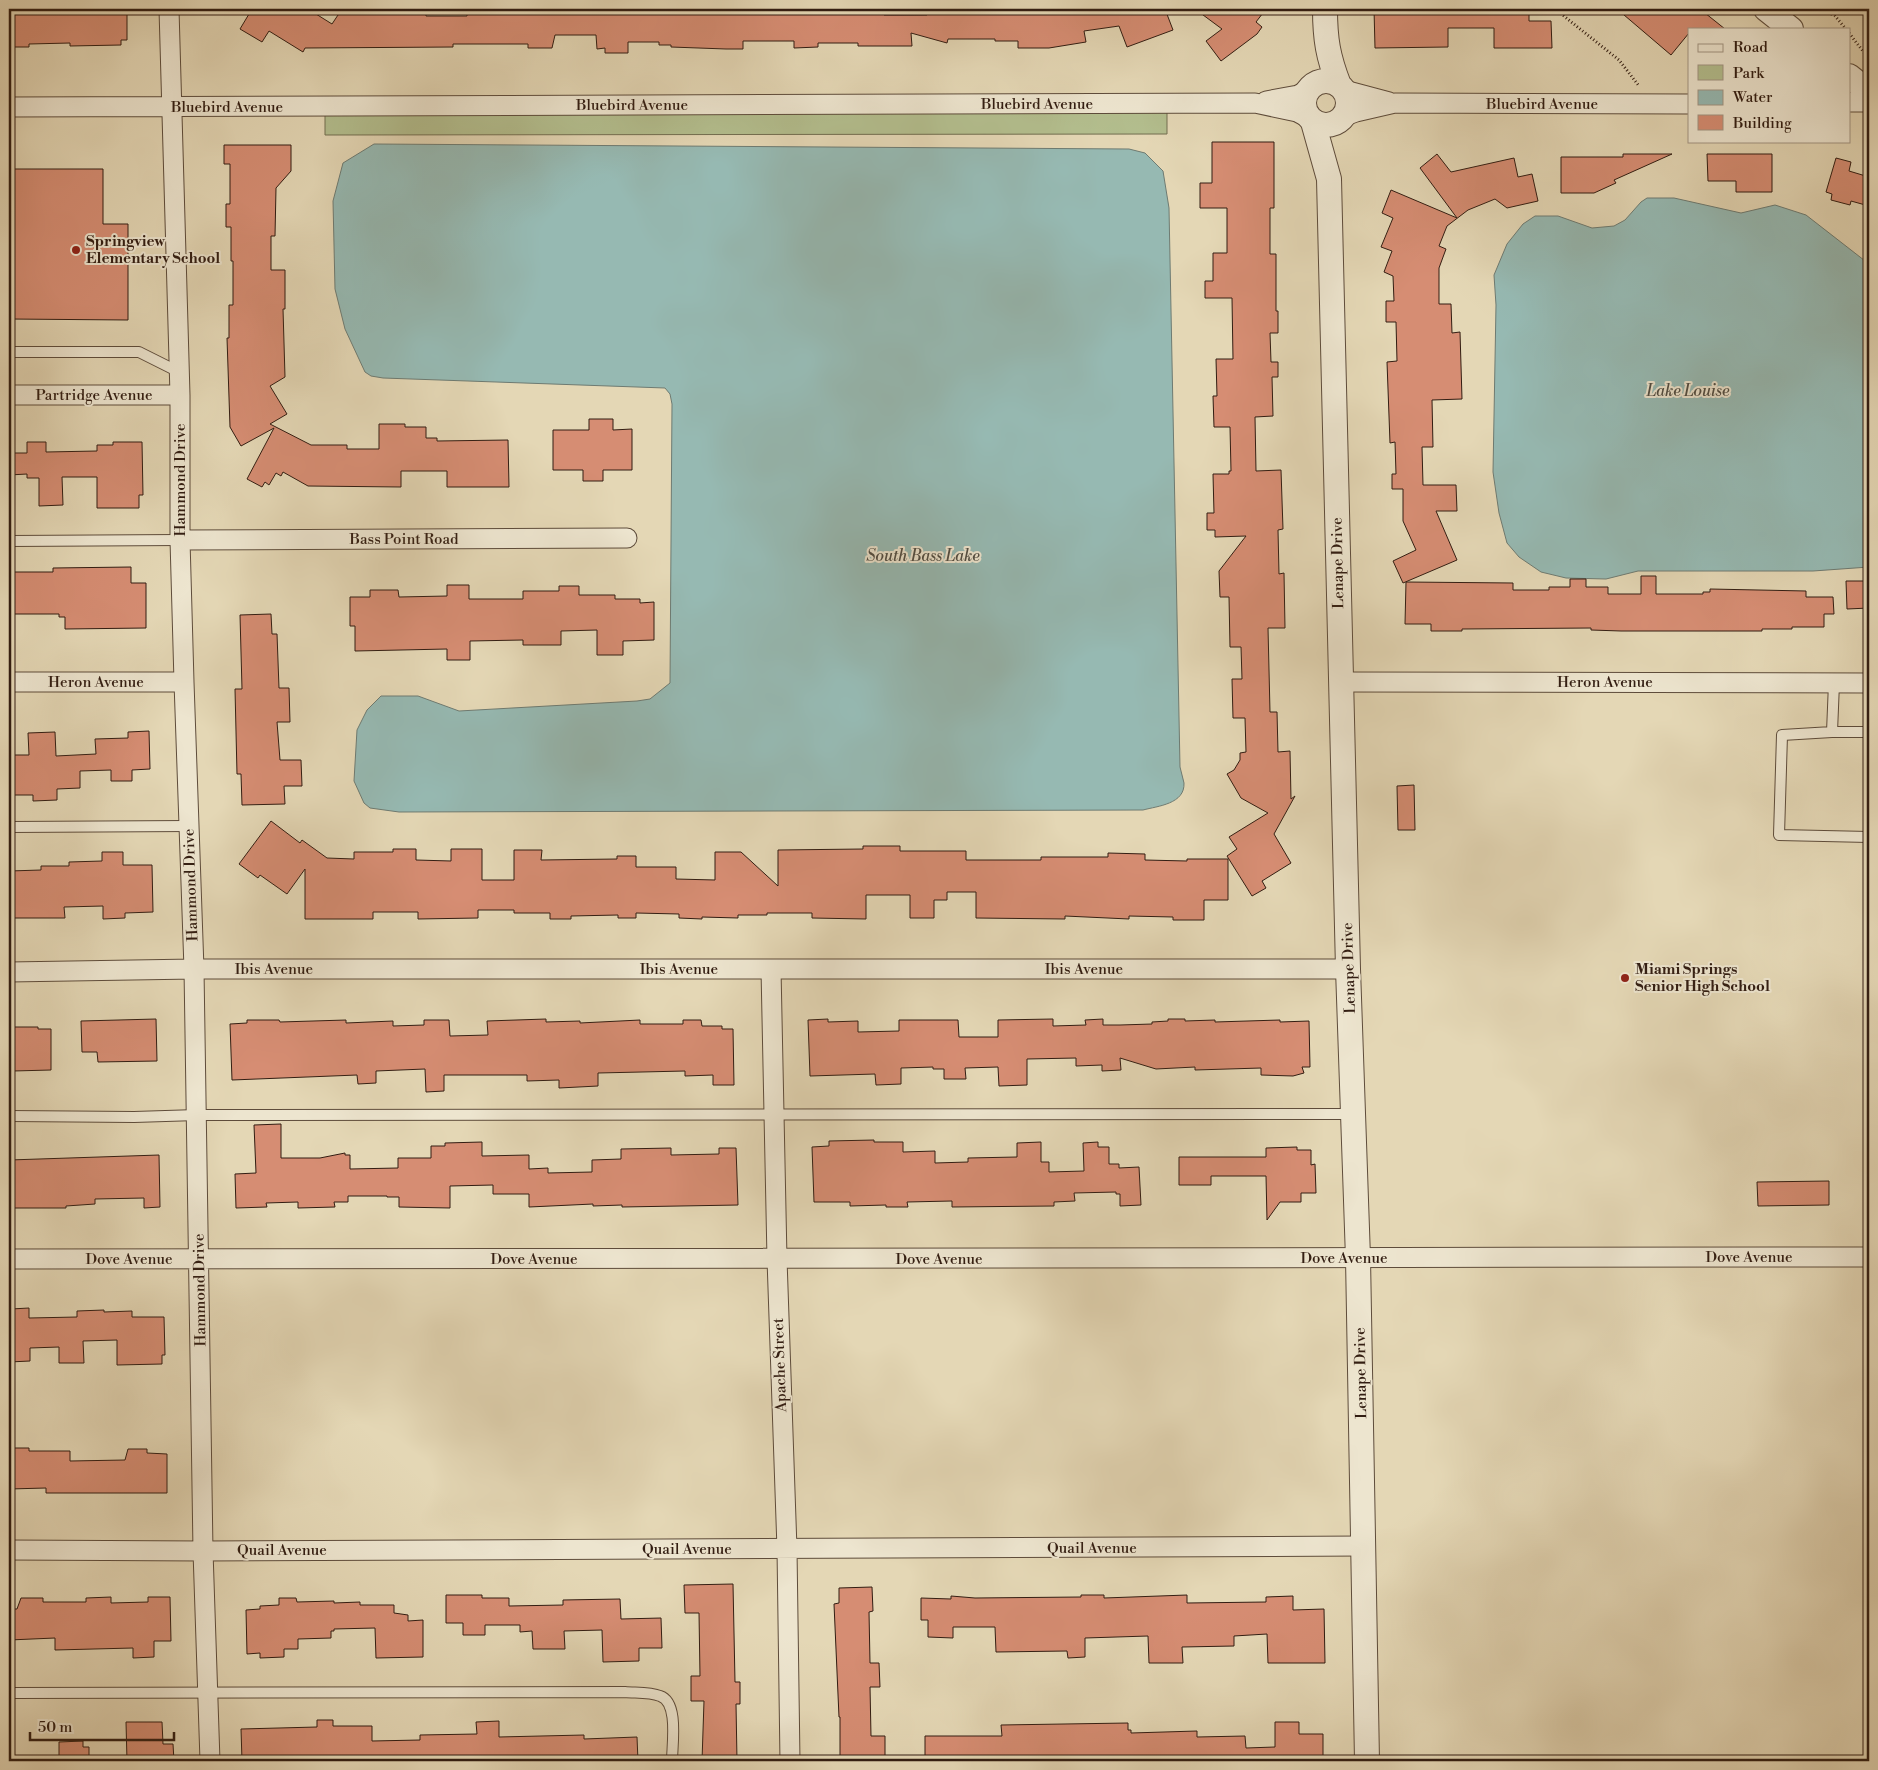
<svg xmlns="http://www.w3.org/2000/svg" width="1878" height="1770" viewBox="0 0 1878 1770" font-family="'Libre Bodoni',serif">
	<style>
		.green { fill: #b3be8e; stroke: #726e50 }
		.water { fill: #96b9b2; stroke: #6e7b72 }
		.building { fill: #d68d73; stroke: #321d12 }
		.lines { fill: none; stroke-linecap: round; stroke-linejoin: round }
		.service-casing { stroke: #5e4c3b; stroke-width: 12 }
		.minor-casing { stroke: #5e4c3b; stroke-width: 21 }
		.tertiary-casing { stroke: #5e4c3b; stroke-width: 26 }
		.path { stroke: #321d12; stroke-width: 3; stroke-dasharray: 1 2.5; stroke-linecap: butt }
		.service { stroke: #ede5cf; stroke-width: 10 }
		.minor { stroke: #ede5cf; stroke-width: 19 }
		.tertiary { stroke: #ede5cf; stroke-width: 24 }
		.poi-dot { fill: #8f2418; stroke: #ede5cf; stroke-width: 2 }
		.labels { text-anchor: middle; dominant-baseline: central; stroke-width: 4; stroke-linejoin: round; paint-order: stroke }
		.street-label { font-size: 15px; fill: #321d12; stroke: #ede5cf }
		.poi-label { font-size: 15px; font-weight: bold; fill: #321d12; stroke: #ede5cf; text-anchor: start }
		.water-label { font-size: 16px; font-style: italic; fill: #504c42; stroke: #ede5cf }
	</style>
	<rect width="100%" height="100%" fill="#e4d7b5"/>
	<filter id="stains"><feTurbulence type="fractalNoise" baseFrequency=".004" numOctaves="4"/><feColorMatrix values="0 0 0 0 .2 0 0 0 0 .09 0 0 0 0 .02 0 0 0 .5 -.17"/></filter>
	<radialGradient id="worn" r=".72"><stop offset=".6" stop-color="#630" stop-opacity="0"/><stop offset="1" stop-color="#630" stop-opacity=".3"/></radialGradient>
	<!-- green -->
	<path class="green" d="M1167,112V134L325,135V113Z"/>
	<!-- water -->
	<path class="water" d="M374,144L1129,149L1145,153L1163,171L1169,208L1180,767C1181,772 1183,778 1184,783C1185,804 1158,806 1143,810L399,812L370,808L364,803L354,781L357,730L367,710L381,696H418L459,711L637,701L650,699L670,683L672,404L670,394L665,388L383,378L371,376L365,372L345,329L335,289L333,201L343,163Z
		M1647,198H1674L1741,213L1775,205L1806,215L1869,264V567L1813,571H1638L1606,579L1566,578L1541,572L1519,557L1507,543L1499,513L1493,472L1496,305L1494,275L1507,244L1523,224L1535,216H1558L1592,228L1614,226L1625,220L1641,202Z"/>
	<!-- building -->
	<path class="building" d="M10,9H127V40H121V45L70,46V43L29,44V47H9Z
		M252,9H257L266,14L270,9H308L332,24L342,9H426V16H467V9H682V14H727V9H884V15H927V9H1165L1173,30L1127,47L1119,26L1084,31L1086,42L1049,48H1018V41H995V39H948L947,43L911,33L912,46H858V43H818V47L794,48V41H743V49H726L671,47V45H659V42H628V53H605V48L597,49L596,35H555L552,48H528V44H453V47L305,48L303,52L269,31L262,42L240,29Z
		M1195,9H1266L1256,22L1262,27L1257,34L1221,61L1206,41L1222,29Z
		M1374,9H1529V21H1551L1552,48H1494V28H1448V47L1375,48Z
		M1617,9H1700L1725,29H1689V33L1671,55Z
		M1212,142H1274V208H1270V254H1276V311H1278V333H1270L1271,362H1278V377H1272L1273,416L1255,417L1256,471L1281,470L1283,529L1278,530L1279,574L1284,573L1285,628H1268L1270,712H1277L1278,752L1290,751L1291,799L1295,796L1274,834L1291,863L1262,881L1266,888L1252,896L1227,856L1237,849L1229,837L1268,813L1241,798L1227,774L1234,770L1240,760V753L1246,752L1245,718H1233L1232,679H1242L1241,647H1230L1229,597H1220L1219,571L1246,536L1215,537V530H1207V513H1214L1213,474H1229V471H1231L1230,427H1214L1213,396H1217L1216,359H1233L1232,298H1205V281H1213V253H1227V208H1200V183H1212Z
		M224,145H291V171L276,188L275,236H271V270H285V309H283L285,377L270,386L287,414L270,424L311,445H347V449H379V424H405V427H426V438H437V441L508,440L509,487H447V471H401V487L308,486L283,472L281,476L276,473L269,485L265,482L262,487L247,479L274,428L241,446L230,427L227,338H229V305H233V261H231V227H226V204H230V164H224Z
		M1437,154L1451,172L1514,158L1518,177L1532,174L1538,201L1507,208L1495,199L1468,210L1447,226L1439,246L1446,249L1439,268V304H1451L1452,333L1460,332L1462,399L1432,400L1433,447H1422L1423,485H1456L1457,511H1436L1457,560L1403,583L1393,561L1416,550L1403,521V489H1392V474H1396L1395,442L1390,443L1387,362L1397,361L1396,322H1386V301H1394L1393,276L1384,272L1392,251L1381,247L1393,218L1382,213L1391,190L1457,218L1420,168Z
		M1623,154H1672L1614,180L1616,183L1594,193H1561V157H1623Z
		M1707,154H1772V192H1736V181H1708Z
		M1836,158L1851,162L1849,171L1869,177V206L1851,201L1850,205L1831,200L1832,194L1826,192Z
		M9,169H103V224H128V320L9,319Z
		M589,419H613V430L632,429V470H603V481H583V470H553V430H589Z
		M27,442H46V452L97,451V445H113V442H142L143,495H139V508H97V477H62L63,505L39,506V478H27V474L9,475V453H27Z
		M131,567V583H146V628L65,629V617H59V614H9V572H53V568Z
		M1641,576H1656V594H1703V592H1710V589L1806,591V597H1833L1834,614H1824V627H1792V629H1762V631H1621L1591,630V628L1462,629V631H1431V624H1405L1406,582L1513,583V590H1549V587H1570V579H1586V587H1608V594H1641Z
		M1846,581H1869V608L1847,609Z
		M447,585H469V599H523V591H559V586H579V595H615V599H640V603L654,602V640L623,641V655H597V630L561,631V645H523V640L470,641V660H447V649L355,651V626H350V597H370V590H398L399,597L447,596Z
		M271,614L272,634H277L279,688H289L290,722H277L280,760H301L302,786H284L285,804L242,805L241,774H237L235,689H242L240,615Z
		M149,731L150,769L132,770V781H111V770L80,771V788L57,789V800L33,801V795H9V755H29L28,733L55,732L56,756L96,754L95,739L128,738V732Z
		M1414,785L1415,830H1398L1397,786Z
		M271,821L300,843L302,840L327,858L354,859V852H393V849H416V860L451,861V849H482V880H514V850H542L541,860L617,859V856H636V867H676V879L715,880V852H741L778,886V850L863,849V846H900V851H966V860H1041V857H1108V853L1145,854V860L1187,861V859H1228V900H1204V920H1173V917L1129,916V919L1065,916V919L976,918V892H947V900H934V918H910V895H866V919L812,918V913H767V915H738V918L702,917V919L679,918V914L636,913V918H618V915L571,916V919H550V913H514V910H478V918L418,919V912H373V919H305V869L287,894L260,875L258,878L239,864Z
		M102,852H123V865H152L153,912L125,913V918L103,919V906L64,907L65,918H9V871L41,870V866H69V862L102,861Z
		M156,1019L157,1061L98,1062L97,1052H82L81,1021Z
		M546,1019V1022L580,1021V1023L640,1020V1024H683V1020H701L702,1026H722V1029H733L734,1085H713V1075L685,1076V1071L598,1073V1086L559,1088V1080L527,1081V1075H444V1091L426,1092L425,1069L376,1071V1083L358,1084L357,1075L232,1080L230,1024L247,1023V1020H279L280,1022L346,1020V1023L393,1021V1026L424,1025V1020H449L450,1036L488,1035L487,1021Z
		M828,1019V1022L858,1021V1032L899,1031V1020H958L959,1037H998V1020L1053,1019V1026L1086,1025L1085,1020L1103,1019V1025H1120L1152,1024V1022L1168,1021V1019H1185V1021L1215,1020V1022L1280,1020V1022L1309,1021L1310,1067H1302L1304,1073L1293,1076L1261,1075V1068L1195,1070V1067L1156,1069L1120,1058L1121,1070L1102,1071V1065L1076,1066V1058L1027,1059V1085L999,1086L998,1067L965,1068L966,1079H944V1069H933V1067L901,1068V1084L876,1085L875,1074L810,1076L808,1020Z
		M9,1027H38V1029H51V1070L13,1071V1057H9Z
		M281,1124V1158H320L345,1153V1155H350V1169L398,1168V1158H431V1146H445V1143L482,1142V1156L529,1155V1169L548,1168V1173L592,1172V1160L621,1159V1149L671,1148V1155L719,1154V1148H736L738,1205L622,1207V1205L593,1206V1204L529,1207V1194H493V1185L450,1186V1208L399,1207V1197H387V1196H348V1202H334L335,1207L298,1208V1202L266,1203L267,1207L236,1208L235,1174L256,1173L254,1125Z
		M874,1140V1142H903V1152L935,1151V1163L968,1162V1158L1017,1157V1143L1041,1142V1162H1049V1172L1084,1171L1083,1143L1098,1142V1147H1109V1164H1119V1168L1139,1167L1141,1205L1120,1206V1194H1116V1192L1074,1193L1075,1201L1054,1202V1206L952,1207V1201L907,1202L908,1207H886V1205L850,1206V1202H814L812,1147L829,1146V1141Z
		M1297,1147V1150H1311V1165L1315,1164L1316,1193H1301V1202H1280L1267,1220L1266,1176H1211V1185H1179V1157H1266V1148Z
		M159,1155L160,1207L144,1208V1198L95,1199V1204L66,1206V1208H11L10,1197H9V1160Z
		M1829,1181V1205L1758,1206L1757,1182Z
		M29,1308V1318L77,1317V1311L104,1310V1312L132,1311V1317H164L165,1355H162V1364L117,1365V1340L83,1341L84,1363H59V1347L30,1348V1361L9,1362V1324H11V1309Z
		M9,1448H29V1451H70V1461L125,1460L128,1449H147V1453L167,1454V1493H46V1488L9,1489Z
		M733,1584L735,1682H740V1704H736L737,1761H702L704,1701H691V1676H700L699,1613H685L684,1585Z
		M872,1587L873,1611L869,1612L870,1663H879L880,1687H870L871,1736H885V1761H840V1717H839L834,1604L839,1603V1588Z
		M446,1595H482V1598H509V1606L563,1605V1600L620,1599L621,1619L661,1618L662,1648H639V1661L603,1662L602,1630L564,1631L565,1649H533L532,1631L520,1632V1625H485V1635H463V1623H446Z
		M1081,1595H1104V1598L1187,1595V1603L1266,1602V1597L1293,1596V1610L1324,1609L1325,1663H1268L1267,1634L1234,1636V1646L1182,1647L1183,1663H1149L1148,1636L1085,1638V1657L1068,1658L1067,1651L996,1652L995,1627H953V1638L928,1637V1620H921V1598L951,1599V1596L975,1598L1081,1597Z
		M111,1597V1603L148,1602V1597H170L171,1641H154V1657L133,1658V1648L55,1650V1638L9,1640V1609H17L21,1598H43V1602H86V1598Z
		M279,1598H296L297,1602L334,1601V1603L360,1602V1605H394V1613L408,1615V1621L423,1620V1657L376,1658L375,1628L334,1629V1631H331V1638L298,1639V1649H284V1657L260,1658V1653L247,1654L246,1610L260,1609V1606L279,1605Z
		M317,1720H333V1726H372V1741L420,1740V1735L477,1734L476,1722L499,1721V1737L584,1735V1739L637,1737L638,1761H242L241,1729L317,1727Z
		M126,1722H162L163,1744H173L174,1761H127Z
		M1275,1722H1299V1734H1323V1761H1071V1757L1025,1758V1761H925V1736H1002L1001,1725L1128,1723V1730H1131V1733L1197,1731V1737L1245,1736L1246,1748L1275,1747Z
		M83,1741V1747H89V1761H59V1742Z"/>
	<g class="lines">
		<!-- service casing -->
		<g class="service-casing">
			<path id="service" d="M9,352H139L179,372
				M9,541L180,540
				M1834,683L1832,732H1869
				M1832,732L1782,735L1779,835L1869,837
				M9,827L189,826
				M9,1116L134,1117L197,1115L1353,1114
				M9,1693L625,1692C636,1693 650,1692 660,1696C679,1702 672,1745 672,1761"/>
		</g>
		<!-- minor casing -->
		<g class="minor-casing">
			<path id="minor" d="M169,9L180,395V540L184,682L194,969L203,1551L210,1761
				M1344,90L1389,102
				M1266,101L1298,95L1308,90
				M1849,102H1869
				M9,107L1255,103L1297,112L1310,119
				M1345,116L1356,112L1395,103L1689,104
				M9,395H180
				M180,540L627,538
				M9,682H184
				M1341,682L1869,683
				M771,969L777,1259L787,1549L790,1761
				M9,972L194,969H1348
				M9,1259L1869,1257
				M9,1550L203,1551L1364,1546"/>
		</g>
		<!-- tertiary casing -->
		<g class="tertiary-casing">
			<path id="tertiary" d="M1325,9C1325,39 1328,57 1339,85
				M1766,9L1791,29
				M1849,76L1869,92
				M1304 103a22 22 0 1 1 44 0a22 22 0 1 1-44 0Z
				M1313,122L1329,179L1348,969L1358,1258L1367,1761"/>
		</g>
		<!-- path -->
		<path class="path" d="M1555,9L1619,60L1639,86
			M1822,9L1835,16L1846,29
			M1849,33L1869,59"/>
		<!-- service -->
		<use href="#service" class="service"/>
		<!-- minor -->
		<use href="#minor" class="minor"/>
		<!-- tertiary -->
		<use href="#tertiary" class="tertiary"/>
	</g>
	<!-- markers -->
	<g class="poi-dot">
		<circle cx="76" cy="250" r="5"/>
		<circle cx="1625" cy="978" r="5"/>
	</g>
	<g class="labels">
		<!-- street labels -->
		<g class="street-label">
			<text x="1037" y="104">Bluebird Avenue</text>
			<text x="1542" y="104">Bluebird Avenue</text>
			<text x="632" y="105">Bluebird Avenue</text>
			<text x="227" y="107">Bluebird Avenue</text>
			<text x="94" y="395">Partridge Avenue</text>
			<text transform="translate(180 480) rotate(-90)">Hammond Drive</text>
			<text x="404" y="539">Bass Point Road</text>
			<text transform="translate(1338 563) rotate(-91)">Lenape Drive</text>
			<text x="96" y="682">Heron Avenue</text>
			<text x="1605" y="682">Heron Avenue</text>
			<text transform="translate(191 885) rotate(-92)">Hammond Drive</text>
			<text transform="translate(1349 968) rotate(-92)">Lenape Drive</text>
			<text x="274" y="969">Ibis Avenue</text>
			<text x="679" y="969">Ibis Avenue</text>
			<text x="1084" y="969">Ibis Avenue</text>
			<text x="1749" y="1257">Dove Avenue</text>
			<text x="1344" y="1258">Dove Avenue</text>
			<text x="129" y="1259">Dove Avenue</text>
			<text x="534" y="1259">Dove Avenue</text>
			<text x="939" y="1259">Dove Avenue</text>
			<text transform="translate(200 1290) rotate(-91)">Hammond Drive</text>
			<text transform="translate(780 1365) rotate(-92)">Apache Street</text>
			<text transform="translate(1361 1373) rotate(-91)">Lenape Drive</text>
			<text x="1092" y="1548">Quail Avenue</text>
			<text x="687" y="1549">Quail Avenue</text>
			<text x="282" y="1550">Quail Avenue</text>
		</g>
		<!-- poi labels -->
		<g class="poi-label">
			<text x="86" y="241">Springview<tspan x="86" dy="17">Elementary School</tspan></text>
			<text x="1635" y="969">Miami Springs<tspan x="1635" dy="17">Senior High School</tspan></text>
		</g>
		<!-- water labels -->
		<g class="water-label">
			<text x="1688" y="391">Lake Louise</text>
			<text x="923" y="556">South Bass Lake</text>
		</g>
	</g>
	<!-- margin -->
	<rect width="1878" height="1770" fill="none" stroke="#e4d7b5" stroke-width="30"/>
	<rect x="10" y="10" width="1858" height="1750" fill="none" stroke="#321d12" stroke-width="2.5"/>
	<rect x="15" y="15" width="1848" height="1740" fill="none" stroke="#321d12"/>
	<!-- legend -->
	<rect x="1688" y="28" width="162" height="115" fill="#ede5cf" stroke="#a29583"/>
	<rect x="1698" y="44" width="25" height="8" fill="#ede5cf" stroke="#a29583"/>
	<text x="1733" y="52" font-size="15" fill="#321d12">Road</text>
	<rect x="1698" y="65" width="25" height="15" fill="#b3be8e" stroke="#a29583"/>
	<text x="1733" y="78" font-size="15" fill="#321d12">Park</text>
	<rect x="1698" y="90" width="25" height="15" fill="#96b9b2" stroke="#a29583"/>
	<text x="1733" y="102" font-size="15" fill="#321d12">Water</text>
	<rect x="1698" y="115" width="25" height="15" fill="#d68d73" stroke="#a29583"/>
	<text x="1733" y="128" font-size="15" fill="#321d12">Building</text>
	<!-- scale -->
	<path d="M30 1732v8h144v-8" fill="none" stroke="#321d12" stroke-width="2.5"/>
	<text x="38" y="1732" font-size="15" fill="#321d12" stroke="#ede5cf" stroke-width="4" paint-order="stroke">50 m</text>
	<rect width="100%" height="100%" filter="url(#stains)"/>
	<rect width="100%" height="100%" fill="url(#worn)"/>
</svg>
